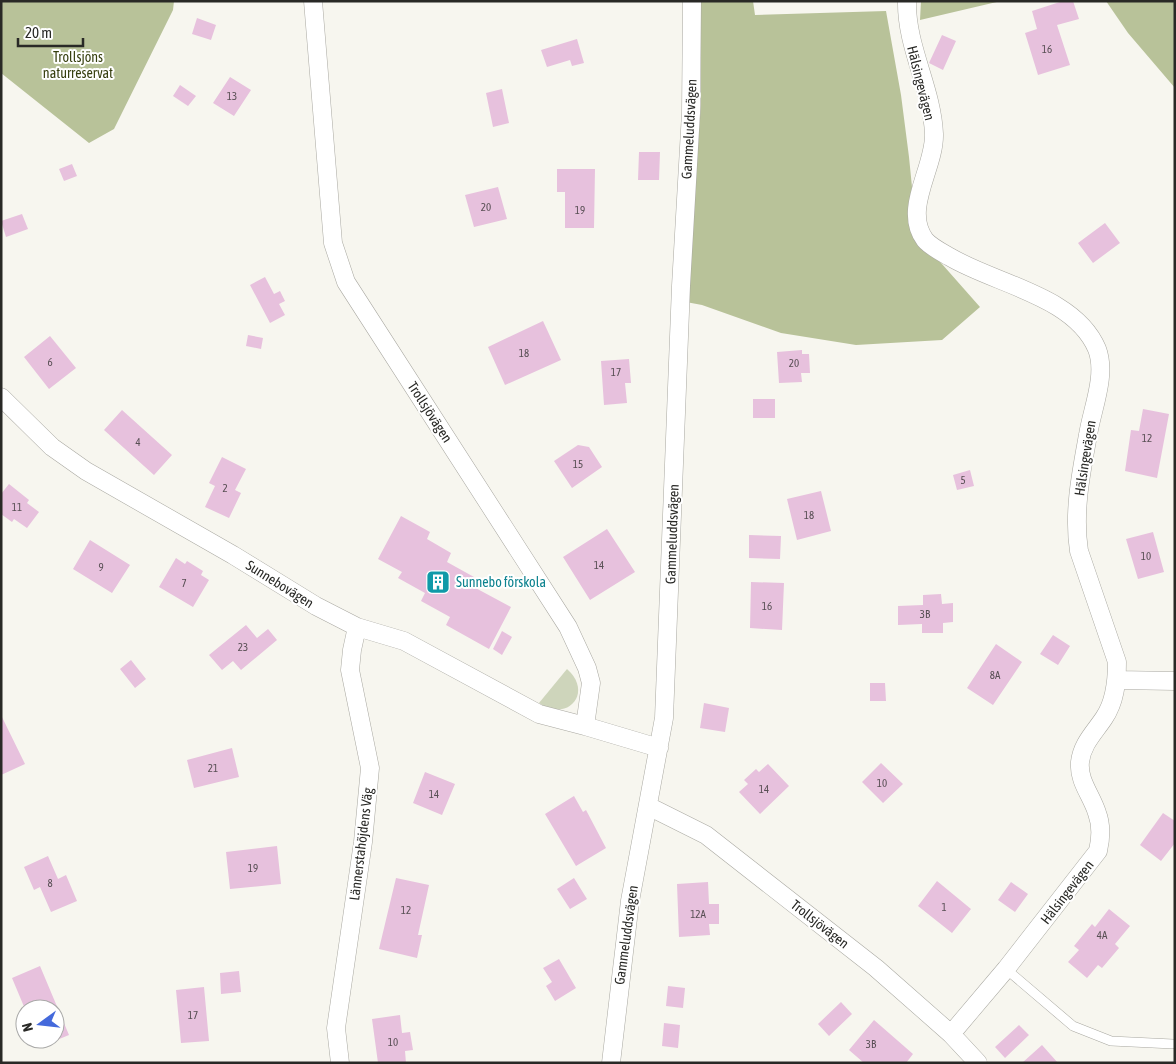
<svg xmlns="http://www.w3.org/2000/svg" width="1176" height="1064" viewBox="0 0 1176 1064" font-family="'Asap Condensed',sans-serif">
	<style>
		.green { fill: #ced5bb }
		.forest { fill: #b8c299 }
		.building { fill: #e7c1dd }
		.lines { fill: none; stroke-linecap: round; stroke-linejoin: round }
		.lane-casing { stroke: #a9a8a1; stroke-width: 10 }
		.street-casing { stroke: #a9a8a1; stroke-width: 19 }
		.lane { stroke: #fff; stroke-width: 9 }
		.street { stroke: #fff; stroke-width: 18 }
		.labels { text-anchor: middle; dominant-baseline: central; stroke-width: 4; stroke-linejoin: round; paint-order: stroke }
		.number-label { font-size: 11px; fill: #584f54 }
		.park-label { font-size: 14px; fill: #363f0f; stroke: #fff }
		.street-label { font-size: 14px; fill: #292926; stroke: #fff }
		.culture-label { font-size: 14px; fill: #0d838f; stroke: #fff; text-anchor: start }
	</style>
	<rect width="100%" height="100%" fill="#f7f6ef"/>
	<!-- green -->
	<path class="green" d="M567,669C594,693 567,723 539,703Z"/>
	<!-- forest -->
	<path class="forest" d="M1,1H174L173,10L114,129L89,143L1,73Z
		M701,1H753L755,15L886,11L901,95L909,157L912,187L909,214L919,238L980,307L942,340L856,345L781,333L702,305L686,302L701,104Z
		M921,1H1001L920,20Z
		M1106,1H1175V88L1128,33Z"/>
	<!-- building -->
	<path class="building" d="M1063,1H1073L1079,19L1057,25L1070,65L1038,75L1025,33L1037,29L1032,11Z
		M197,18L216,25L211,40L192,34Z
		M942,35L956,41L943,70L929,63Z
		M577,39L584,63L572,66L570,60L547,67L541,50Z
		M230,77L251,90L234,116L213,103Z
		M180,85L196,96L188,106L173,96Z
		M502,89L509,123L493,127L486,93Z
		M639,152H660L659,180H638Z
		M72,164L77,176L64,181L59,169Z
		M557,169H595L594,228H565V192H557Z
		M498,187L507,219L474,227L465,195Z
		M22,214L28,229L6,237L1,221Z
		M1105,223L1120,243L1093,263L1078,243Z
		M265,277L274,294L280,291L285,301L279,304L285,315L270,323L250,285Z
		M543,321L561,360L505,385L488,347Z
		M248,335L263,338L261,349L246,346Z
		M50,336L76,368L49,389L24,357Z
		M802,350V354H809L810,373H801L802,382L779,383L777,352Z
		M629,359L631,383H625L627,403L604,405L601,361Z
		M753,399H775V418H753Z
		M1143,409L1169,414L1157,478L1125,471L1131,430L1139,431Z
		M122,410L172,455L154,475L104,430Z
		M578,445L589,447L602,467L572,488L554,461Z
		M222,457L246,469L235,490L241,493L229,518L205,507L215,486L209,483Z
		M970,470L974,486L957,490L953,475Z
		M9,484L29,500L27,503L39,512L27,528L14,519L12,522L1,514V494Z
		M821,491L831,531L797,540L787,499Z
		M401,516L430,532L427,539L451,553L447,562L474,577L470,585L511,607L489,649L446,625L450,617L421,601L425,593L398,578L402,572L378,559Z
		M607,529L635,572L590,600L563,557Z
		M1153,532L1164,572L1138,579L1126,539Z
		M749,535L781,536L780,559L749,558Z
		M90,540L130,565L112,593L73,569Z
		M176,558L185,564L187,561L203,571L201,575L209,580L193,607L159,587Z
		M751,582L784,583L782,630L750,628Z
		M941,594L942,604L953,603V622L943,623V633H922V624L898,625V606L923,605V595Z
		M246,625L257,638L268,629L277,640L241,670L233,661L222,670L209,655Z
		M502,631L512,637L502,655L493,649Z
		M1053,635L1070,646L1058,665L1040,654Z
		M996,644L1022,662L993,705L967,688Z
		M131,660L146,679L135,688L120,669Z
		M870,683H885L886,701H870Z
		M704,703L729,708L725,732L700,728Z
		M1,715L25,764L1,775Z
		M232,748L239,777L194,788L187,760Z
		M881,763L903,784L883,803L862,782Z
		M768,764L789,786L760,814L739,792L748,784L744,780L756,769L759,772Z
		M425,772L455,784L442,815L413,803Z
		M574,796L583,812L586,810L606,848L576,866L545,814Z
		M1163,813L1175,821V843L1161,861L1140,845Z
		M277,846L281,884L230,889L226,852Z
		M48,856L58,879L66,875L77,901L51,912L40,887L34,890L24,867Z
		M396,878L429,885L418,935H422L417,958L379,949Z
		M574,878L587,899L570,909L557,889Z
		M937,881L971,909L952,933L918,906Z
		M708,882L709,904H719V924H709L710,935L679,937L677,884Z
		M1011,882L1028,894L1015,912L998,900Z
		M1109,909L1130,926L1115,944L1119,948L1102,968L1098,965L1087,978L1068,962L1079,950L1074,946L1092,924L1095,927Z
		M559,959L576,988L555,1001L546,986L552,982L543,968Z
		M40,966L69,1035L40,1047L37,1039H55V1009H25L12,978Z
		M239,971L241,992L221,994L220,973Z
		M668,986L685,988L683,1008L666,1006Z
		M204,987L209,1041L181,1043L176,990Z
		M841,1002L852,1014L829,1036L818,1024Z
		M400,1015L402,1033L410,1032L413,1050L405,1051L406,1063H378L372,1019Z
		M874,1020L913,1054L906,1063H864L849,1050Z
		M664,1023L680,1025L678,1048L662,1046Z
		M1019,1025L1029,1035L1005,1058L995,1047Z
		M1042,1045L1058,1063H1022Z"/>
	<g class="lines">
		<!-- lane casing -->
		<g class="lane-casing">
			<path id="lane" d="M1006,969L1073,1026L1111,1041L1173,1044"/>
		</g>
		<!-- street casing -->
		<g class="street-casing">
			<path id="street" d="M313,1L333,243L346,282L568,627L587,668L591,683L585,726L659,748
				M907,1C906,47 932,88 934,134C935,168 902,209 925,240C931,247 943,253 950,257C995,284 1075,296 1097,349C1107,375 1092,409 1088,435C1081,473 1073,512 1079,551L1117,662C1117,682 1115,702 1104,718C1094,733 1082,744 1080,762C1078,781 1092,796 1097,813C1102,826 1101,838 1098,851L1006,969L951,1034
				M1,397L52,447L86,471L233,555L316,606L357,627L404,641L539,714L585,726
				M1117,680L1175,681
				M648,806L706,835L876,968L951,1034L978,1063
				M340,1063L336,1028L363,842L370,768L350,670L352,650L357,627
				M611,1063L630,901L664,718L681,286L691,113L692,1"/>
		</g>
		<!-- lane -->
		<use href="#lane" class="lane"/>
		<!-- street -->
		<use href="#street" class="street"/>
	</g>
	<!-- icons -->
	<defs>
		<g id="building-square" transform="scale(1.25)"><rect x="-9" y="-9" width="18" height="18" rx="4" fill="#0f9aa8" stroke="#fff"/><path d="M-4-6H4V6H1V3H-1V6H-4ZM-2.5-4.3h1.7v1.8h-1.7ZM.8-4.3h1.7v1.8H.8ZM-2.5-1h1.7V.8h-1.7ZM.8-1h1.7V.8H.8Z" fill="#fff"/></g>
	</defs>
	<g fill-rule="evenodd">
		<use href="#building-square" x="438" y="582"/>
	</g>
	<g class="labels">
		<!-- number labels -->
		<g class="number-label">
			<text x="1047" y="49">16</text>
			<text x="232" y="96">13</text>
			<text x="486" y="207">20</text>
			<text x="580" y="210">19</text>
			<text x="524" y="353">18</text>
			<text x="50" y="362">6</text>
			<text x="794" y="363">20</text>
			<text x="616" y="372">17</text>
			<text x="1147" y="438">12</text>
			<text x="138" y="442">4</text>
			<text x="578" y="464">15</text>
			<text x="963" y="480">5</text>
			<text x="225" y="488">2</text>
			<text x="17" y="507">11</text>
			<text x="809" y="515">18</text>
			<text x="1146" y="556">10</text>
			<text x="599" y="565">14</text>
			<text x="101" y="567">9</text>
			<text x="184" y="583">7</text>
			<text x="767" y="606">16</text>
			<text x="925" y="614">3B</text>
			<text x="243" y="647">23</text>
			<text x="995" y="675">8A</text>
			<text x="213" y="768">21</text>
			<text x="882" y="783">10</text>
			<text x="764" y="789">14</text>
			<text x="434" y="794">14</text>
			<text x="253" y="868">19</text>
			<text x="50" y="883">8</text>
			<text x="944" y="907">1</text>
			<text x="406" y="910">12</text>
			<text x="698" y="914">12A</text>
			<text x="1102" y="935">4A</text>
			<text x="193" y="1015">17</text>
			<text x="393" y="1042">10</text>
			<text x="871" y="1044">3B</text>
		</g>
		<!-- park labels -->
		<g class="park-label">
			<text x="78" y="57">Trollsjöns<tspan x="78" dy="16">naturreservat</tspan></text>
		</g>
		<!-- street labels -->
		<g class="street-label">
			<text transform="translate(921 83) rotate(76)">Hälsingevägen</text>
			<text transform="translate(689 129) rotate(-87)">Gammeluddsvägen</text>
			<text transform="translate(430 412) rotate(57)">Trollsjövägen</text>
			<text transform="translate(1085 458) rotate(-81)">Hälsingevägen</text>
			<text transform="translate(672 534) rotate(-88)">Gammeluddsvägen</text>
			<text transform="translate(280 584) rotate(32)">Sunnebovägen</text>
			<text transform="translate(361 844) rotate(-83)">Lännerstahöjdens Väg</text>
			<text transform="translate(1067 892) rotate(-52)">Hälsingevägen</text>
			<text transform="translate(820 924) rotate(38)">Trollsjövägen</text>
			<text transform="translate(626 935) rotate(-82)">Gammeluddsvägen</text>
		</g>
		<!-- culture labels -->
		<g class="culture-label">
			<text x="456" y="582">Sunnebo förskola</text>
		</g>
	</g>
	<!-- border -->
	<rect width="1176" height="1064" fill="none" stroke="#292926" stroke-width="5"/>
	<!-- north arrow -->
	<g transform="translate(40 1024) rotate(255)"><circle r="24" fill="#ffffff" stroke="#a9a9a8"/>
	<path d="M0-4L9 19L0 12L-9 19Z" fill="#4469db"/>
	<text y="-8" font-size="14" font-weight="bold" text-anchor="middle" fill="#292926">N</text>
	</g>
	<!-- scale -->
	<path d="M18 38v8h65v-8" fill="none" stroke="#292926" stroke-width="2.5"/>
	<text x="25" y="38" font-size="15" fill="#292926" stroke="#ffffff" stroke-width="4" paint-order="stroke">20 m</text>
</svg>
